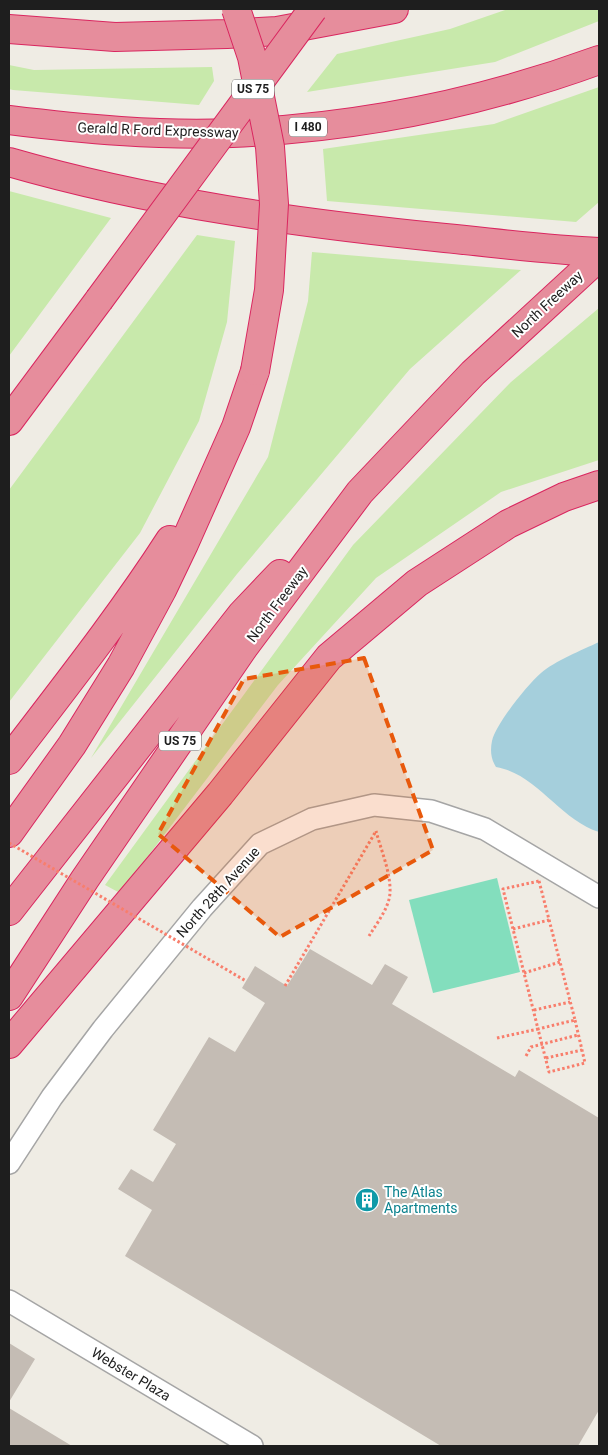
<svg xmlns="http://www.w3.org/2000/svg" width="608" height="1455" viewBox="0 0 608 1455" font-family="Roboto,sans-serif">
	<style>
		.grass { fill: #c8e9ab }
		.pitch { fill: #83debd }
		.water { fill: #a5cfdc }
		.building { fill: #c4bcb4 }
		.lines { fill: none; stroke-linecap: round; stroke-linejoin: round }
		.street-casing { stroke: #a5a5a5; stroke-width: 24 }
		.highway-casing { stroke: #d9265f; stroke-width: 30 }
		.path { stroke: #f87e6c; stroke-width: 3; stroke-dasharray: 2.5 2.5; stroke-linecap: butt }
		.street { stroke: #fff; stroke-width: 21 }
		.highway { stroke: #e68d9c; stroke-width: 28 }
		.highway-bridge-casing { stroke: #d9265f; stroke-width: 30; stroke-linecap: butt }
		.path-bridge { stroke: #f87e6c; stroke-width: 3; stroke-dasharray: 2.5 2.5; stroke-linecap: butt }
		.highway-bridge { stroke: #e68d9c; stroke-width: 28 }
		.marked { fill: #e8590c; fill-opacity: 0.2; stroke: #e8590c; stroke-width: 4; stroke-dasharray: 10 6; stroke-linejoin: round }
		.labels { text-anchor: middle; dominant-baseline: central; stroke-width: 4; stroke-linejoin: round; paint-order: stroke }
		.shield { fill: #fff; stroke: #626262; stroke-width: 1 }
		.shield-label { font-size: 12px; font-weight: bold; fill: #1e1e1e }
		.street-label { font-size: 14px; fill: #1e1e1e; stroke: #fff }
		.culture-label { font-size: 14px; fill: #0d838f; stroke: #fff; text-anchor: start }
	</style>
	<rect width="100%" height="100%" fill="#efece4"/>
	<!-- grass -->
	<path class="grass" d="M508,9H599V21L495,62L307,92L337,54L450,29Z
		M9,65L34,70L212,67L214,81L199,105L13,90L9,89Z
		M599,87V202L576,222L327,201L323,149L494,124Z
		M9,191L111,218L9,356Z
		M197,235L235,241L227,322L199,421L140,533L9,702V490Z
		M312,252L521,270L410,369L237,574L91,758L268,457L308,301Z
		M599,308V460L501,492L376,578L278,685L120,893L105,885L353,545L511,382Z"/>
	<!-- pitch -->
	<path class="pitch" d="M497,878L520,972L433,993L409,900Z"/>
	<!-- water -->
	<path class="water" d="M599,642V832C560,820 537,774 496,767C491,759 490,751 492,741C496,724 527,685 541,673C555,661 582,650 599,642Z"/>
	<!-- building -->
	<path class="building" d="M310,949L372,985L385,964L408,977L392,1004L515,1077L519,1070L599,1118V1410L578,1446H441L125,1256L152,1210L118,1189L131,1169L153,1182L176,1144L153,1130L209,1037L235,1052L265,1003L242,988L255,966L287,986Z
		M9,1343L35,1359L9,1402Z
		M9,1408L72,1446H9Z"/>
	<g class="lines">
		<!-- street casing -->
		<g class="street-casing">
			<path id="street" d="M9,1163L52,1097L103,1029L202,908L260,844L312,819L374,805L431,811L485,829L599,897
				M9,1301L252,1446"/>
		</g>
		<!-- highway casing -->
		<g class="highway-casing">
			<path id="highway" d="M9,29L115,37L227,34L277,31L394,9
				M9,120C83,129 158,136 232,133C358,128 481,103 599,60
				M9,162C151,203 298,223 445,238C496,243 548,250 599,252
				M9,421L99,300
				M9,760C64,688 121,616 170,540
				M9,833L72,745L121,666L162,590L184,544L236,427L255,371
				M9,911L242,614L280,574
				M9,996L85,879L244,647L360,492L473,373L599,257
				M9,1044L220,794L329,657L417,583L508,524L564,497L599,485"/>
		</g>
		<!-- path -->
		<path class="path" d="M539,881L575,1020L538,1029L503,889Z
			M513,929L549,920
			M369,936C377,923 389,908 390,893C391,873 381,850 376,831
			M524,973L560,962
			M285,986L376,831
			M534,1010L570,1002
			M497,1038L538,1029L549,1072L585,1063L575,1020
			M526,1056L531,1047L578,1035
			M546,1058L582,1050"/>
		<!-- street -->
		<use href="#street" class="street"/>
		<!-- highway -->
		<use href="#highway" class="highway"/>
		<!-- highway-bridge casing -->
		<g class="highway-bridge-casing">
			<path id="highway-bridge" d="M236,9L252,57L270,147L274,204L269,290L255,371
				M99,300L313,9"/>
		</g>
		<!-- path-bridge -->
		<path class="path-bridge" d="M9,843L246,981"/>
		<!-- highway-bridge -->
		<use href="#highway-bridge" class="highway-bridge"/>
	</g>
	<!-- marked area -->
	<path class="marked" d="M364,658L433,850L280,937L158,834L244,679Z"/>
	<!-- icons -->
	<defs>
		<g id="building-disc" transform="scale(1.25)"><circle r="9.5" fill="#0f9aa8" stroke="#fff"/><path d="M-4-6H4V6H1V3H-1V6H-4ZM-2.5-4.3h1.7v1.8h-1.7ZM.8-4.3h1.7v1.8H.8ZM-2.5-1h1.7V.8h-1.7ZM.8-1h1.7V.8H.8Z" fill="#fff"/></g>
	</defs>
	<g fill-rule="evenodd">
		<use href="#building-disc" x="367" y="1200"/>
	</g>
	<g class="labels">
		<!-- shield labels -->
		<g class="shield">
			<rect x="232" y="79.5" width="42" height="19" rx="4"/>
			<rect x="289" y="117.5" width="38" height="19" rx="4"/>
			<rect x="159" y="731.5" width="42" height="19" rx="4"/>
		</g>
		<g class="shield-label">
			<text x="253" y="89">US 75</text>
			<text x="308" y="127">I 480</text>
			<text x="180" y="741">US 75</text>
		</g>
		<!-- street labels -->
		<g class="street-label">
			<text transform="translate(158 130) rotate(2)">Gerald R Ford Expressway</text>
			<text transform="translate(547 304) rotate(-43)">North Freeway</text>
			<text transform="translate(277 604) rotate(-53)">North Freeway</text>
			<text transform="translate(218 892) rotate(-48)">North 28th Avenue</text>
			<text transform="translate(131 1374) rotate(31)">Webster Plaza</text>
		</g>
		<!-- culture labels -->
		<g class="culture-label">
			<text x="384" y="1192">The Atlas<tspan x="384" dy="16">Apartments</tspan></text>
		</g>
	</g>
	<!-- border -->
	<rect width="608" height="1455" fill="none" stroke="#1e1e1e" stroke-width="20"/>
</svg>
